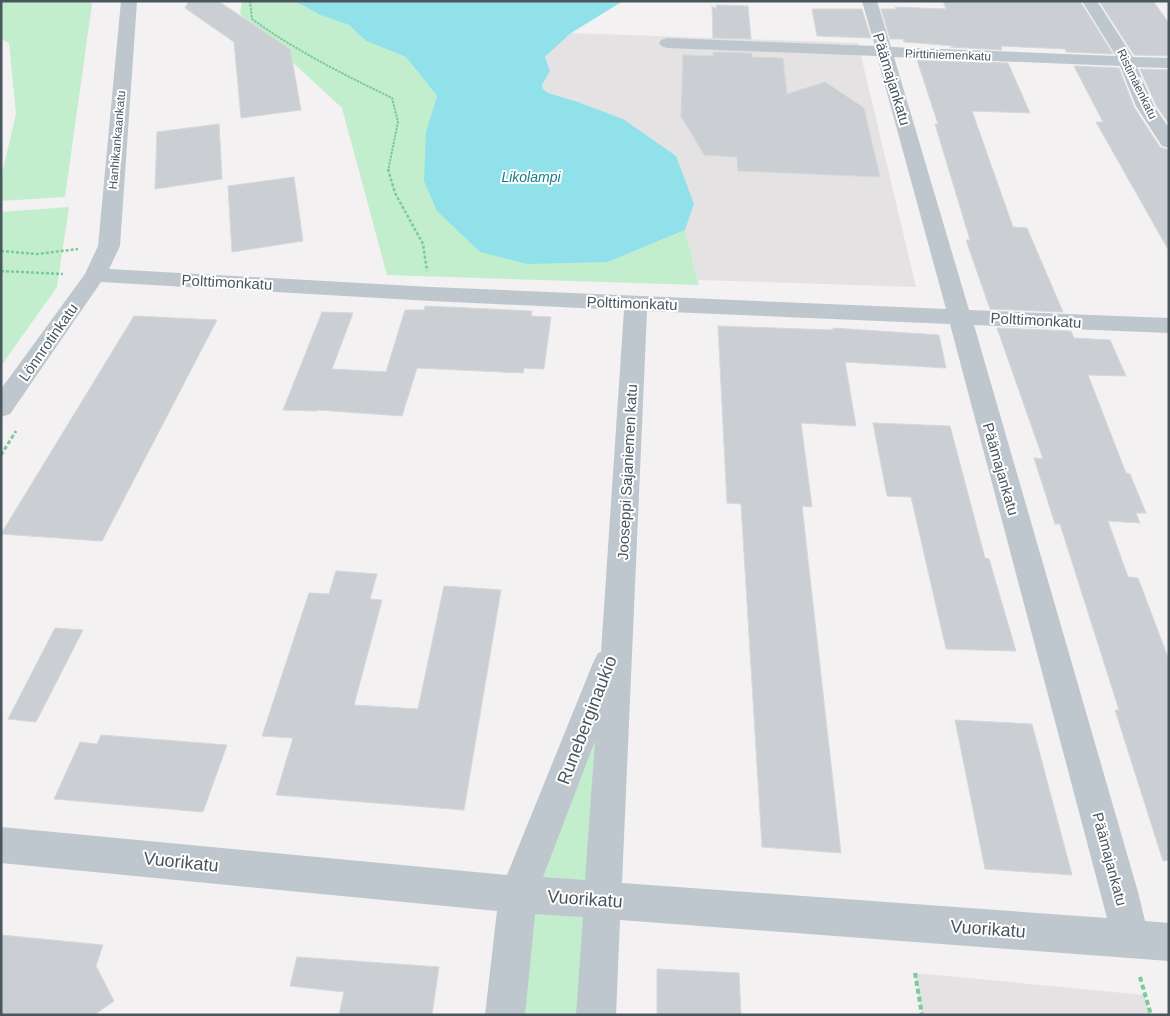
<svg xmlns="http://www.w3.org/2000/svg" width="1170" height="1016" viewBox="0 0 1170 1016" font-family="Arial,sans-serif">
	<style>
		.education { fill: #e4e2e3 }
		.green { fill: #c2eece }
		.water { fill: #90e1e9 }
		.building { fill: #cbced3; stroke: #d5d8dc }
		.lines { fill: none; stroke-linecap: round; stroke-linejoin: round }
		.path-far3 { stroke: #7bcb9a; stroke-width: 2; stroke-dasharray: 2.5 1; stroke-linecap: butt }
		.path-far2 { stroke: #7bcb9a; stroke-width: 2.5; stroke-dasharray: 3 2; stroke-linecap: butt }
		.path-far1 { stroke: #7bcb9a; stroke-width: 3; stroke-dasharray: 4 2.5; stroke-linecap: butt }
		.path { stroke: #7bcb9a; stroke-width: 4; stroke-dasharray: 5 3; stroke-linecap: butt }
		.minor { fill: #bdc7cd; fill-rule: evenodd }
		.labels { text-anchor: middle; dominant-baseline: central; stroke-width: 4; stroke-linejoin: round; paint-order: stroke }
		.far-street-label { font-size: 12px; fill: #49565e; stroke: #fff }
		.far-water-label { font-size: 14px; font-style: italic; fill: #127f8a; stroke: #fff }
		.street-label { font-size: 15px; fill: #49565e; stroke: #fff }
		.near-street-label { font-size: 18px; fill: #49565e; stroke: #fff }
	</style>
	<rect width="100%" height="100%" fill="#f3f1f1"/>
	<!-- education -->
	<path class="education" d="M571,33L858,43L916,287L698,280L685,230L694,204L575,101L548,93L543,89L542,85L550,71L545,57Z
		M915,973L1145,995L1151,1015H922Z"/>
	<!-- green -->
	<path class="green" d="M1,1H88L92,4L65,197L1,201V178L16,114L9,43L1,39Z
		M242,1H295L320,15L349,25L366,41L406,57L437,96L426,131L460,232L480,252L608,262L685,230L699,285L387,275L342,108L240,14Z
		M69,207L57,287L1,366V212Z
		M606,700L592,882L535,877Z
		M529,901L592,905L585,1015H517Z"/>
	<!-- water -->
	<path class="water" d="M295,1H623L571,33L545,57L550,71L542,85L543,89L548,93L575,101L623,119L676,156L694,204L685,230L608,262L527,264L480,252L437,211L424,181L426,131L437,96L406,57L366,41L349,25L320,15Z"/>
	<!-- building -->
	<path class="building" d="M189,1H218L290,49L301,110L241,118L234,42L185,8Z
		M943,1H1080L1113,54L1066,52L1065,49L1001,46L1002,50L950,47L955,46L904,42L903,39H890L881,9H896L895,7L946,9Z
		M1099,1H1153L1169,23V56L1134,55Z
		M716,5L748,6L751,39L713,38L712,6L716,9Z
		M812,9H862L871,38L817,36Z
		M713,52L752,53V57L783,58L787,94L825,82L864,108L880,177L738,171L737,157L704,155L681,116L683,55L713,56Z
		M917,60L1008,63L1030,113L972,111L1013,227L1027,228L1063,312L990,309L966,240H970L935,124H938Z
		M1074,66L1119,68L1134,107L1160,147L1169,150V251L1096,122H1103Z
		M1140,69L1169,70V124L1156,105Z
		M219,124L222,179L155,189L157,132Z
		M294,177L303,241L232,252L228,186Z
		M425,306L532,311L531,316L551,317L544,369L524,368L523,373L417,368L402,416L318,410L317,411L283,410L322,312L353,313L332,369L386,372L405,310H424Z
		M134,316L217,320L102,541L1,534Z
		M718,326L833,330V328L939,335L946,368L845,362L856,426L801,423L812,507L802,506L841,853L762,847L741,504L727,503Z
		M997,328L1071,331L1074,338L1110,340L1126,376L1088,375L1126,473L1130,474L1146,513H1136L1140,523L1108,521L1128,577L1138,578L1169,660V860L1163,861L1115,710H1119L1060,524H1055L1034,458L1043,459Z
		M873,423L950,426L985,558L989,559L1016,651L946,649L911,497L887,496Z
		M336,571L377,574L370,599L382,600L354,705L418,709L444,586L501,590L464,810L276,795L293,738L262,736L309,593L329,594Z
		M55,628L83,630L36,722L8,719Z
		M955,720L1032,724L1072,875L985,869Z
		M101,735L227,745L203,812L54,799L80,742L97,744Z
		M1,935L103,945L96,966L114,1001L94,1015H1Z
		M297,957L439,967L432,1015H339L344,992L290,986Z
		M657,969L739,973L741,1015H657Z"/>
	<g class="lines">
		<!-- path-far3 -->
		<path class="path-far3" d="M250,1L252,19C296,51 343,74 392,98L398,122L388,171"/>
		<!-- path-far2 -->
		<path class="path-far2" d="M388,169L395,193L423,244L427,271
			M1,251L37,254L78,249
			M1,271L63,274"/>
		<!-- path-far1 -->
		<path class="path-far1" d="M1,455L16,431"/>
		<!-- path -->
		<path class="path" d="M915,973L922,1015
			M1140,977L1151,1015"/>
		<!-- minor -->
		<path class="minor" d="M121,1H137L120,246L109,269L431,287L946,309L877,56L667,48L661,46L659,43L661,40L667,38L875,46L862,1H877L891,47L1116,56L1082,1H1097L1133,57L1169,58V68L1137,67L1154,106L1169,128V148L1162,146L1136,106L1120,66L894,57L969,310L1169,318V333L974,325L1138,892L1145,921L1169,923V961L620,920L616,1015H576L583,917L535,914L525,1015H485L497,911L1,863V827L507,875L593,663L598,653L601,652L624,310L431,301L101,282L10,414L1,417V389L85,274L98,246ZM647,311L950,324L1107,918L622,883ZM595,741L585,880L543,877Z"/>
	</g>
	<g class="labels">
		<!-- far-street labels -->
		<g class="far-street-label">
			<text transform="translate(948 55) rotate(2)">Pirttiniemenkatu</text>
			<text transform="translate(1137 84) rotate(64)">Ristimäenkatu</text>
			<text transform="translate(117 140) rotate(-85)">Hanhikankaankatu</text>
		</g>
		<!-- far-water labels -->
		<g class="far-water-label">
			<text x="531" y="177">Likolampi</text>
		</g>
		<!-- street labels -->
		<g class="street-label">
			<text transform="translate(892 79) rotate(73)">Päämajankatu</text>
			<text transform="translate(227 282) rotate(3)">Polttimonkatu</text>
			<text transform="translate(632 303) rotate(2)">Polttimonkatu</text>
			<text transform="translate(1036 320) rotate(3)">Polttimonkatu</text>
			<text transform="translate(48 342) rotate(-55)">Lönnrotinkatu</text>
			<text transform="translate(1001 469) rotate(74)">Päämajankatu</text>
			<text transform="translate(627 472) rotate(-87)">Jooseppi Sajaniemen katu</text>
			<text transform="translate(1110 859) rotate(75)">Päämajankatu</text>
		</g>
		<!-- near-street labels -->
		<g class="near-street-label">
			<text transform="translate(587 720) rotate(-69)">Runeberginaukio</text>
			<text transform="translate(181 862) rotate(6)">Vuorikatu</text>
			<text transform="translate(585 899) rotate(4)">Vuorikatu</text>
			<text transform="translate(988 929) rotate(4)">Vuorikatu</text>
		</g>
	</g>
	<!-- border -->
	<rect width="1170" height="1016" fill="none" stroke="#49565e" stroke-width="5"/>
</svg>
